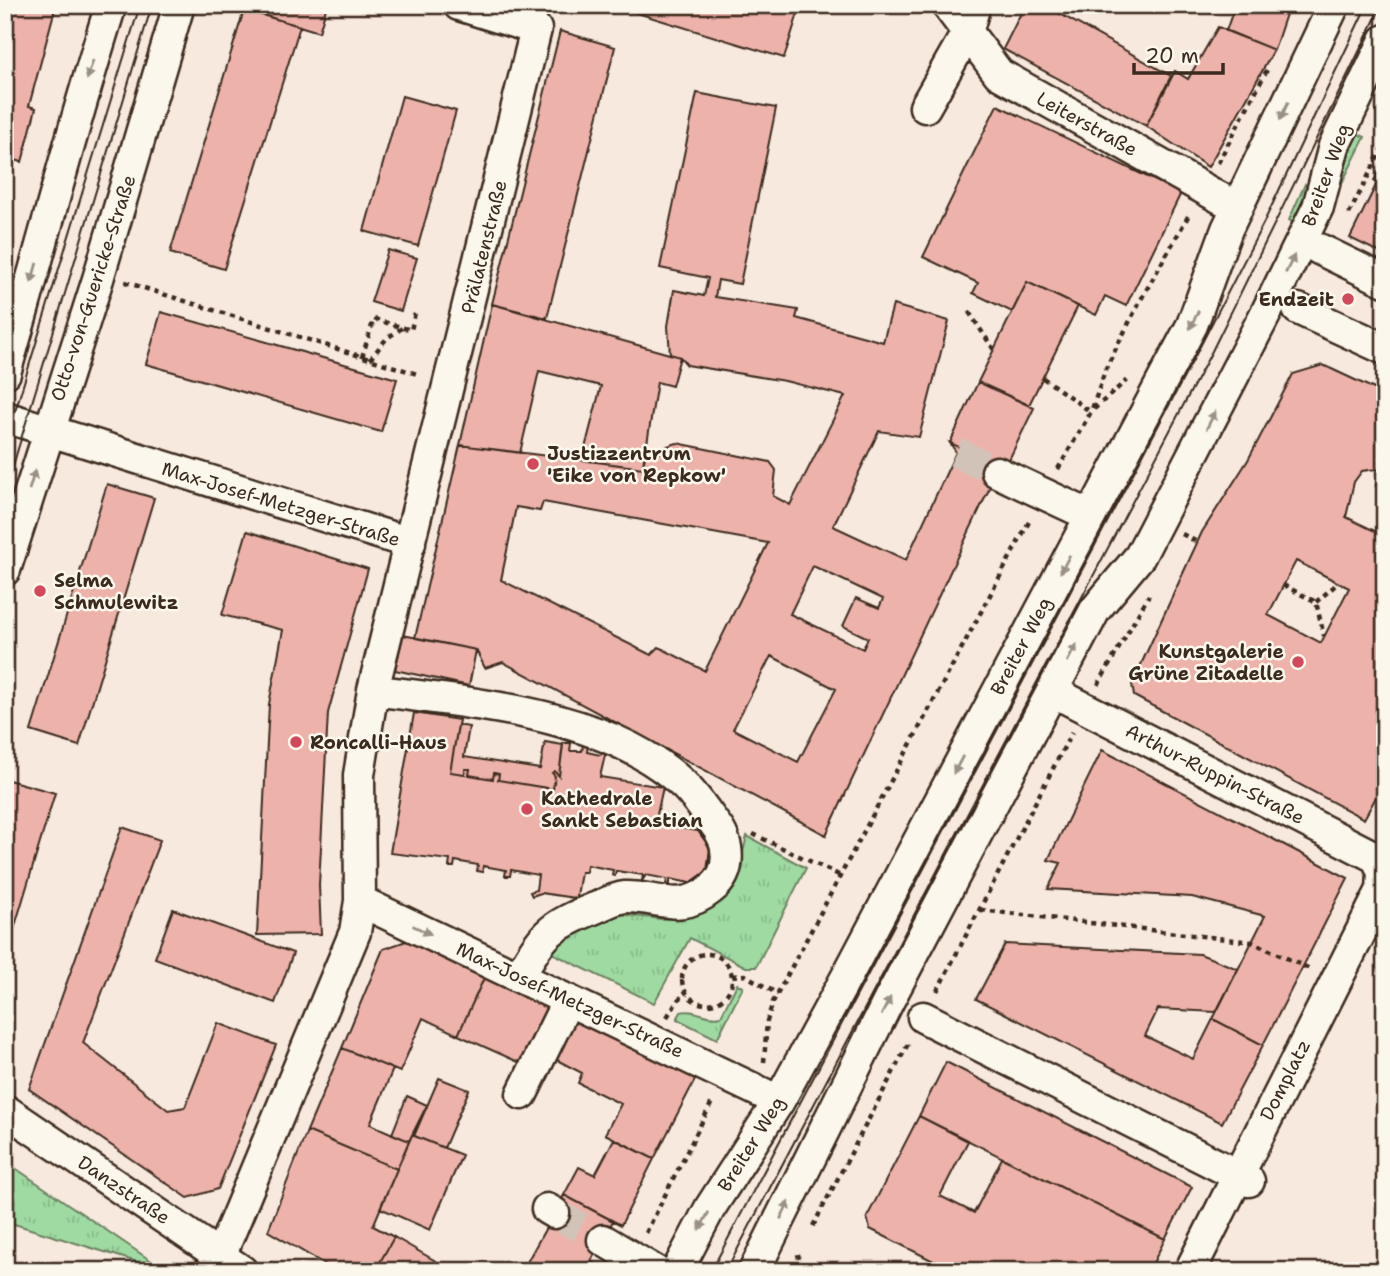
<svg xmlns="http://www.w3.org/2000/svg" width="1390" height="1276" viewBox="0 0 1390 1276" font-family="'Shantell Sans',sans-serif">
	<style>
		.grass { fill: url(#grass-tufts); stroke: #6c8260; stroke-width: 2 }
		.building { fill: #edb3aa; stroke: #3b2a1e; stroke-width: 2; fill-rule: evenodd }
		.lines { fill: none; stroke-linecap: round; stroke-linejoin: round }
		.minor-tunnel { stroke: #d2c3b8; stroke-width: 30; stroke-dasharray: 30 15; stroke-linecap: butt }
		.minor-casing { stroke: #3b2a1e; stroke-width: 35 }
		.path { stroke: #3b2a1e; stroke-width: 4.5; stroke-dasharray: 5 5; stroke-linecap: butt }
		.minor { stroke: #fbf7ec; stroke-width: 30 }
		.tram { stroke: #3b2a1e; stroke-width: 2 }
		.oneway { fill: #9b9085 }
		.poi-dot { fill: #d1495b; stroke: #fbf7ec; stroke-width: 2.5 }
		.labels { text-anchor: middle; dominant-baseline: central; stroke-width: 5; stroke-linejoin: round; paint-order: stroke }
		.street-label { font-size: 19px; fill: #3b2a1e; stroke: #fbf7ec }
		.poi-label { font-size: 19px; font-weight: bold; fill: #3b2a1e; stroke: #fbf7ec; text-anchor: start }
	</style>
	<defs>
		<pattern id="grass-tufts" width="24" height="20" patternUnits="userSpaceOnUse" patternTransform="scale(1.75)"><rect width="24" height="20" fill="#9edaa2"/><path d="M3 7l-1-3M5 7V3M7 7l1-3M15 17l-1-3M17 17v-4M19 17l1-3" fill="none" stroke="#89bb8b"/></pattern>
	</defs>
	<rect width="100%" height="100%" fill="#f8e9df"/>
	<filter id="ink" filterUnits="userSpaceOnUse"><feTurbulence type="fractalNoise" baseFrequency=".0143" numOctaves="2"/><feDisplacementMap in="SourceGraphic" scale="14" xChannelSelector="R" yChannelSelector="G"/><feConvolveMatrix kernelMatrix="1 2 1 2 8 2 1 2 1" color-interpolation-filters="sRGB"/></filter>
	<g filter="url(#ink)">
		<!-- grass -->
		<path class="grass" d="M1356,133L1365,137L1341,185L1344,159Z
			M1305,184L1314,193L1299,226L1289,220Z
			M747,836L806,868L756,967H746L690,938L654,1003L548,951L552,944L618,914L661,919L695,913L740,864Z
			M737,984L743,987L717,1039L677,1019L681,1012C696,1008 706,1020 721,1016Z
			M5,1161L166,1271L11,1223L5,1238Z"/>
		<!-- building -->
		<path class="building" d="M5,5H56L29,106L36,108L26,147L22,162L15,160L5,195Z
			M230,5H327L319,32Z
			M611,5H796L800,7L784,58Z
			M1025,5H1058L1055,11L1171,76L1146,126L1003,49Z
			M1235,5H1289L1274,50L1226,31Z
			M244,10L300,26L224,269L170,253Z
			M1218,27L1274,50L1208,167L1146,126L1175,71L1188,79Z
			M560,31L615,47L547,318L492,304Z
			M697,93L776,108L740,284L718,280L715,297L798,310L796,318L883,342L893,305L949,321L919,437L879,431L833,526L906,560L956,452L950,443L1000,466L826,835L503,662L485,668L476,650L415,638L460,445L643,468L645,449L663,453L667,446L677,443L770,462L776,470L773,496L790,505L845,396L785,381L687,365L680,357L670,354L668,326L674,290L704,296L708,278L660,268ZM543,502L768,543L705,671L659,647L651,655L501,580L516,507L540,511ZM813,566L883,599L879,608L856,598L843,626L868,638L863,649L790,614ZM771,656L836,689L798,762L733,729Z
			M402,96L456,111L418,246L364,231Z
			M997,105L1181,193L1126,306L1105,296L1096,315L1027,282L1012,312L973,293L978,283L923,257Z
			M1385,159V255L1350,238L1377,183L1374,181Z
			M388,250L417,258L401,311L371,302Z
			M1027,282L1078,306L1029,405L978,382Z
			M492,304L680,357L672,386L657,382L643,468L582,460L601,386L539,371L520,453L460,445Z
			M161,312L397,379L381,432L146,364Z
			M1323,365L1385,394V473L1376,469L1362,471L1354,482L1346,517L1385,536V781L1364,819L1134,696L1132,684L1202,532L1248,460L1293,374ZM1296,561L1349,588L1321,643L1268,615Z
			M978,382L1034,408L1005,468L950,443Z
			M107,484L154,498L79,746L31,731Z
			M247,531L368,569L328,713L319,885L321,934L257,935L269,704L283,630L222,615Z
			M403,635L476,650L469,686L395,670Z
			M414,713L459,720L450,772L465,774V769H470L469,775L493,779L494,773L499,774L498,780L553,789L555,776L552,773L555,771L559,776L563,743H571L570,751H582L583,745L588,746L587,752L600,755L606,751L600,777L663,787L655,824L698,831L710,848L707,871L690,883L670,879V885H666L667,879L646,875L642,881L643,875L616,871L615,876L612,875L613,870L587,865L586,872H581L577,896L582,901L578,904L574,898L541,893L532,896L530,892L536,890L538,875L511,870L510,876H505L506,870L483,866V872L477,871L478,865L455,861L454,867H449L450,860L390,853Z
			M458,725L469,727L464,757L540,769L545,742L563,745L559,776L555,771L552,773L555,776L553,789L498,780L499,774L494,773L493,779L469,775L470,769H465V774L450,772Z
			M1102,750L1348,878L1263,1045L1213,1019L1265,916L1192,897L1048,889L1061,863L1048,860Z
			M5,779L55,793L5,959Z
			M122,827L160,840L83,1043L168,1110L185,1107L218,1023L276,1045L218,1189L188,1198L29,1089Z
			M173,909L293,953L275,1003L155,958Z
			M409,940L484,978L458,1035L423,1018L400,1072L342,1048L383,949Z
			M1005,944L1200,954L1238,969L1216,1012L1158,1009L1145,1036L1193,1059L1213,1019L1263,1045L1222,1123L976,999Z
			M484,978L551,1009L525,1065L458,1035Z
			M572,1019L696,1078L654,1159L605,1134L621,1104L578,1083L582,1073L553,1058Z
			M342,1048L393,1069L370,1124L409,1141L397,1169L307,1131Z
			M946,1062L1192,1187L1165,1239L919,1116Z
			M439,1078L469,1090L444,1148L414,1136Z
			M407,1096L427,1105L409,1141L392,1134Z
			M919,1116L968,1141L940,1196L974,1213L1002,1158L1165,1239L1149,1271H953L870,1229L867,1217Z
			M307,1131L397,1169L373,1226L394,1237L375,1271H336L268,1231Z
			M412,1135L462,1155L430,1230L380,1208Z
			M614,1139L654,1159L621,1225L564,1195L579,1167L595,1175Z
			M564,1195L613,1221L591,1261L600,1266L597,1271H522Z
			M394,1237L453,1271H375Z"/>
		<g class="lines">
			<!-- minor-tunnel -->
			<path class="minor-tunnel" d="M956,452L997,472
				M554,1213L603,1240"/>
			<!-- minor casing -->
			<g class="minor-casing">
				<path id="minor" d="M947,5L999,74L1222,199
					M925,107L967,33L975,5
					M1319,249L1385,281
					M1298,309L1385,349
					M5,373C41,250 72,127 111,5
					M5,417L410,543
					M997,472L1091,516
					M5,570L98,279L179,5
					M373,690C473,704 607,712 684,785C695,796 705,810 714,823C730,842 733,872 711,889C679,915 659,896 625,897C615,898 604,904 595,908C548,927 544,933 519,976
					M1052,691L1377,858
					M360,901L779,1101
					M923,1017L1249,1181
					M522,1094L568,1000
					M5,1110L242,1271
					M547,1209L554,1213
					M603,1240L655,1271
					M214,1271L355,932L360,901L359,775L373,690L536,29L459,5
					M677,1271L710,1208L779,1101L846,978L1192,325L1227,229L1334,5
					M754,1271L889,1000L1095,610L1140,556L1267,311L1318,207L1334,146L1385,40
					M1190,1271L1382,890L1383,873L1377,858"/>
			</g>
			<!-- path -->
			<path class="path" d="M1218,163L1268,68
				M1349,214L1385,143
				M125,282L420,375
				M969,312L994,350
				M362,357L374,319L411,330L415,313
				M370,359L387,338L402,328
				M1043,378L1091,412
				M1094,409L1127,380
				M1058,469L1091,412L1106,368L1139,303L1190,213
				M1382,472L1377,486L1385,502
				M1182,534L1197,542
				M1283,585L1316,602L1324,636
				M1316,602L1338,583
				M1098,685L1149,595
				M1378,794L1385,805
				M753,834L841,876
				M981,910L1252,942L1310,969
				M682 979a25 25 0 1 1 50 0a25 25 0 1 1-50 0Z
				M732,976L745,975L778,994
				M937,991L1072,732
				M667,1017L679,999L687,994
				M764,1062L767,1021L773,1002L1030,520
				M813,1226L909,1042
				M646,1233L713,1100
				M798,1254L801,1271
				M270,1263L280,1271"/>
			<!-- minor -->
			<use href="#minor" class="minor"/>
			<!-- tram -->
			<path class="tram" d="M5,444L140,5
				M5,492L152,5
				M711,1271L1192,362L1264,222L1367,5
				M726,1271L1212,351L1382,5"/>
		</g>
		<!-- one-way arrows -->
		<defs><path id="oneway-solid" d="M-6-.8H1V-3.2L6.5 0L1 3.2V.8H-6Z" transform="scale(1.75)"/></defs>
		<g class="oneway">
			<use href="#oneway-solid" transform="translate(90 70) rotate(108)"/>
			<use href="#oneway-solid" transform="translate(1284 111) rotate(115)"/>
			<use href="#oneway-solid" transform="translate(1290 264) rotate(-64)"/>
			<use href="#oneway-solid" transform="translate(34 273) rotate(106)"/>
			<use href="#oneway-solid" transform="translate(1194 320) rotate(116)"/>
			<use href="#oneway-solid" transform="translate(1211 420) rotate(-63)"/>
			<use href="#oneway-solid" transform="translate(32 480) rotate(-73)"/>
			<use href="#oneway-solid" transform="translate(1065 564) rotate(118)"/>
			<use href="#oneway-solid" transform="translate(1072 653) rotate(-62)"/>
			<use href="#oneway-solid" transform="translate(958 765) rotate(118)"/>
			<use href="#oneway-solid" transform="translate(422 930) rotate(25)"/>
			<use href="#oneway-solid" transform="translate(886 1006) rotate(-63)"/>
			<use href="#oneway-solid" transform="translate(785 1210) rotate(-64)"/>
			<use href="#oneway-solid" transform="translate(704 1221) rotate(118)"/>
		</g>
	</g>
	<!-- markers -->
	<g class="poi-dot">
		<circle cx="1348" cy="299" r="7"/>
		<circle cx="533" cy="464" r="7"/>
		<circle cx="40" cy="591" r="7"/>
		<circle cx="1298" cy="662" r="7"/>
		<circle cx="296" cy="742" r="7"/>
		<circle cx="527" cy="809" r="7"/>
	</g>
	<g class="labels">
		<!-- street labels -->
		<g class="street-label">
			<text transform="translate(1087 124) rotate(29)">Leiterstraße</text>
			<text transform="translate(1326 175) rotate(-70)">Breiter Weg</text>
			<text transform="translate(484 247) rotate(-76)">Prälatenstraße</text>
			<text transform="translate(93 288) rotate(-72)">Otto-von-Guericke-Straße</text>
			<text transform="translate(281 504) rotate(17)">Max-Josef-Metzger-Straße</text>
			<text transform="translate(1021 646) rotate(-62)">Breiter Weg</text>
			<text transform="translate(1215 774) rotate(27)">Arthur-Ruppin-Straße</text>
			<text transform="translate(570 1000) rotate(25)">Max-Josef-Metzger-Straße</text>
			<text transform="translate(1285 1080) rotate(-63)">Domplatz</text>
			<text transform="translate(751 1144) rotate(-58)">Breiter Weg</text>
			<text transform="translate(124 1190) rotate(34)">Danzstraße</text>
		</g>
		<!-- poi labels -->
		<g class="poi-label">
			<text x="1334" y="299" text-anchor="end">Endzeit</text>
			<text x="547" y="453">Justizzentrum<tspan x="547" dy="22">'Eike von Repkow'</tspan></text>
			<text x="54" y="580">Selma<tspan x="54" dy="22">Schmulewitz</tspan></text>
			<text x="1284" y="651" text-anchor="end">Kunstgalerie<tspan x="1284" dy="22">Grüne Zitadelle</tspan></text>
			<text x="310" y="742">Roncalli-Haus</text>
			<text x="541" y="798">Kathedrale<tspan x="541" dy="22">Sankt Sebastian</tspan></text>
		</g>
	</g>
	<!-- margin -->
	<rect width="1390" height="1276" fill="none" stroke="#fbf7ec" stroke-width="28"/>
	<rect x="14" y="14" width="1362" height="1248" fill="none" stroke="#3b2a1e" stroke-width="2.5" filter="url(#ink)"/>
	<!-- scale -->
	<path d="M1134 63v10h89v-10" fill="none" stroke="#3b2a1e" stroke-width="3.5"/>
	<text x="1145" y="63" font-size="21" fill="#3b2a1e" stroke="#fbf7ec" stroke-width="5" paint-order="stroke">20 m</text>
</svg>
